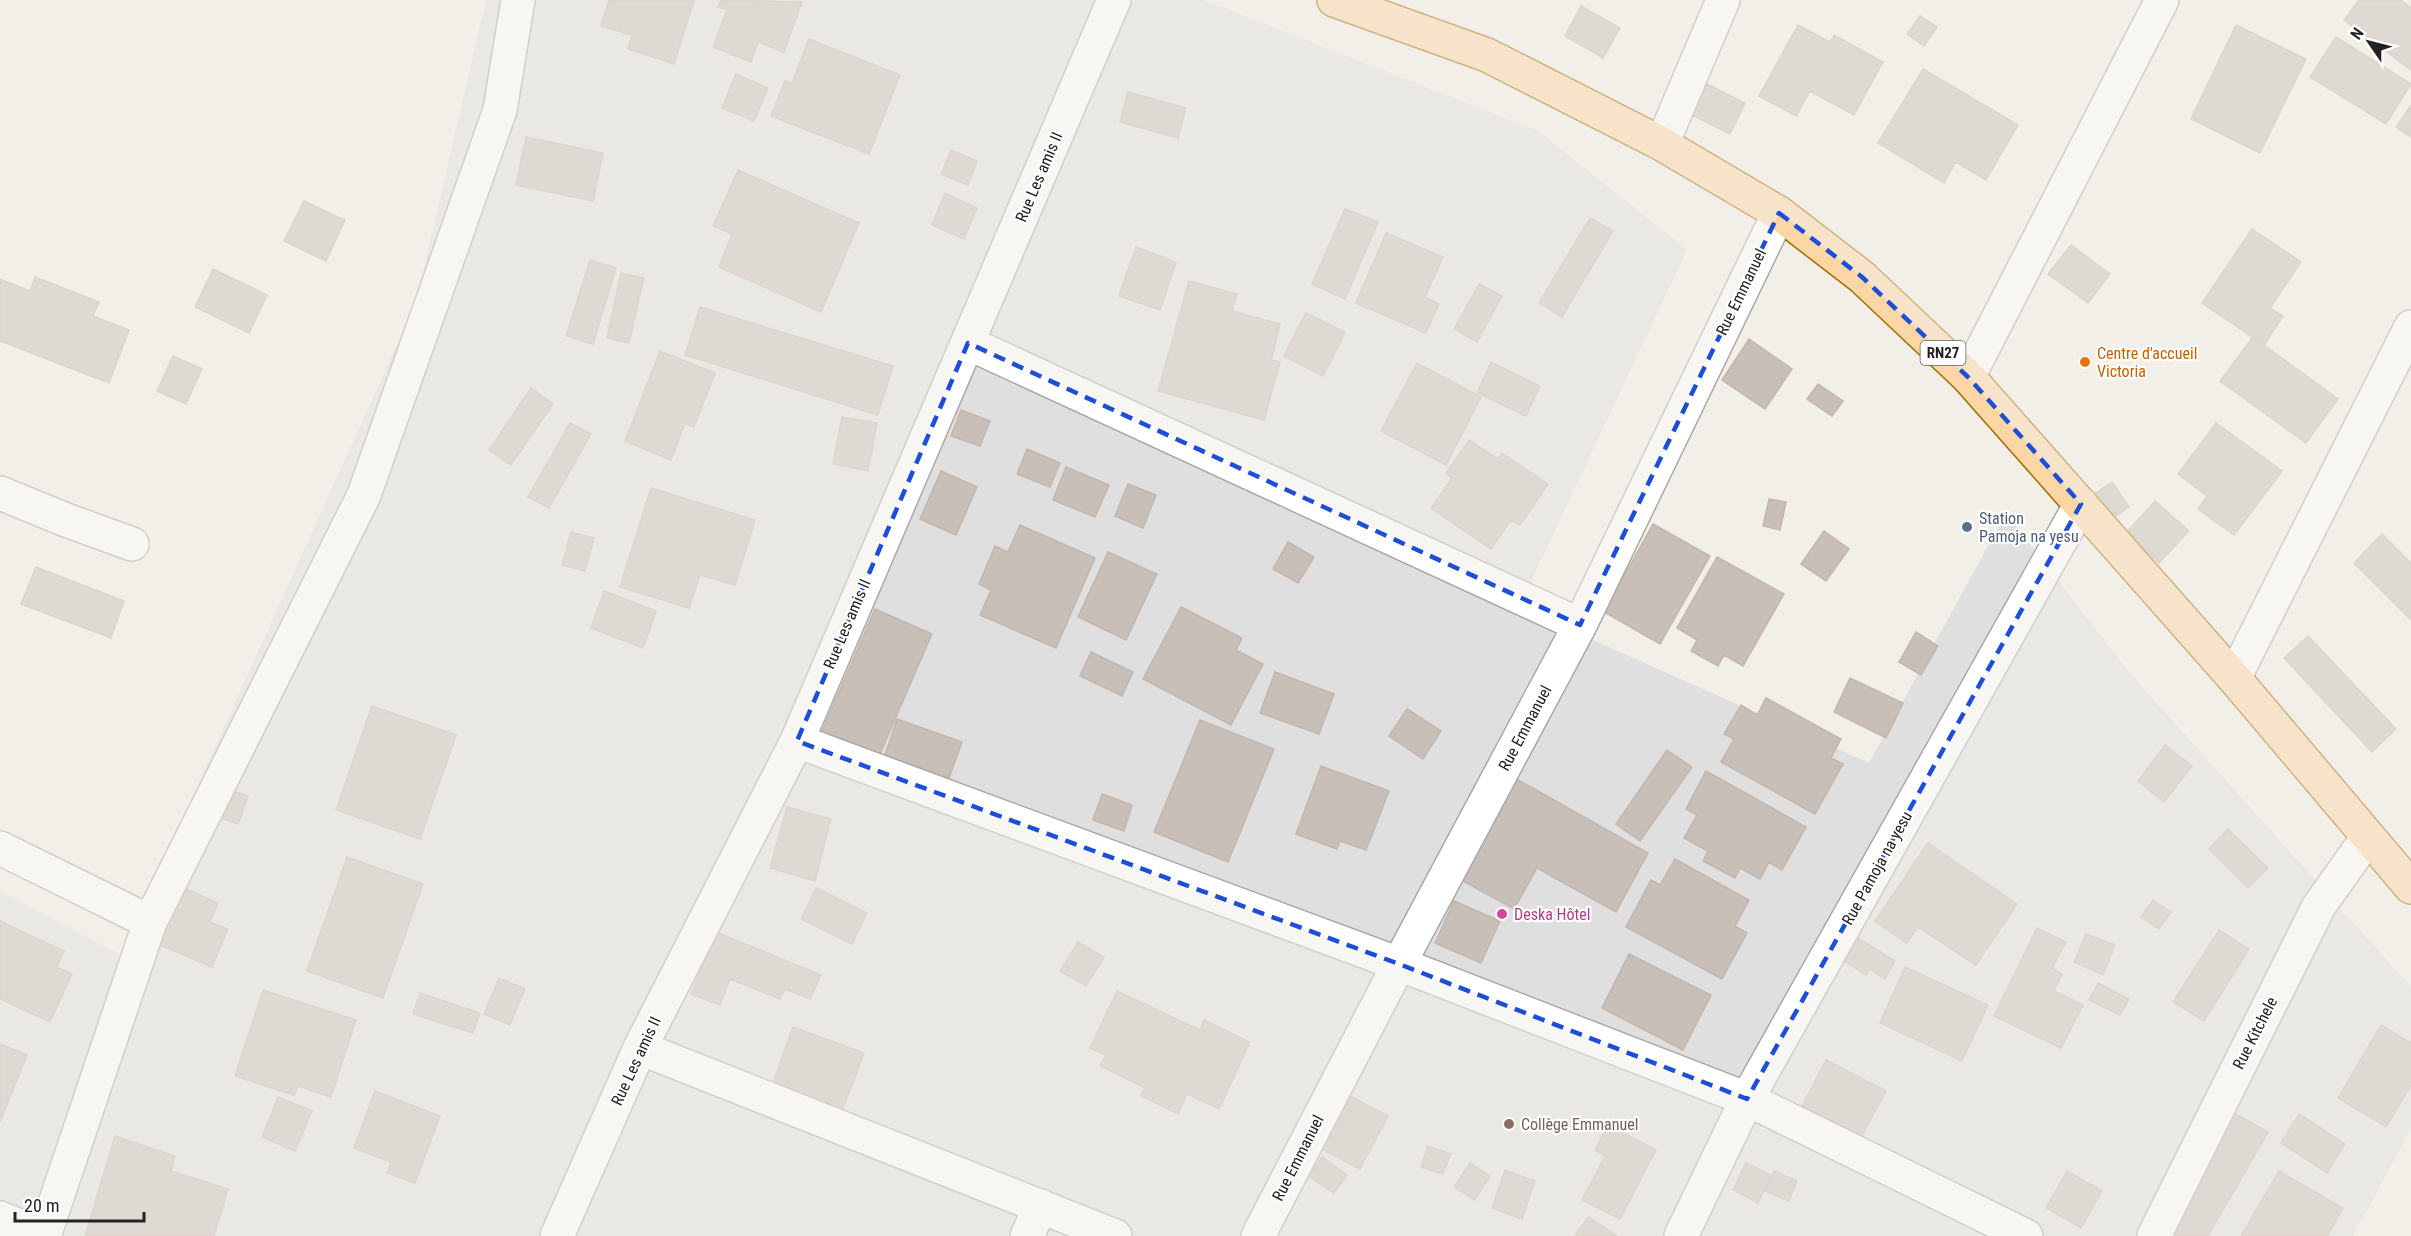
<svg xmlns="http://www.w3.org/2000/svg" width="2411" height="1236" viewBox="0 0 2411 1236" font-family="'Roboto Condensed',sans-serif">
	<style>
		.residential { fill: #e0dfdf }
		.building { fill: #c7bfb8; stroke: #c4b6ab; stroke-width: 1.5 }
		.lines { fill: none; stroke-linecap: round; stroke-linejoin: round }
		.minor-casing { stroke: #a9a9a9; stroke-width: 36 }
		.major-casing { stroke: #a06b00; stroke-width: 36 }
		.minor { stroke: #fff; stroke-width: 33 }
		.major { stroke: #fcd6a4; stroke-width: 33 }
		.marked { fill: none; stroke: #1d4ed8; stroke-width: 4.5; stroke-dasharray: 12 8; stroke-linejoin: round }
		.food-dot { fill: #e8710a; stroke: #fff; stroke-width: 2 }
		.service-dot { fill: #5c6f8a; stroke: #fff; stroke-width: 2 }
		.hotel-dot { fill: #d1479c; stroke: #fff; stroke-width: 2 }
		.education-dot { fill: #8d6e63; stroke: #fff; stroke-width: 2 }
		.labels { text-anchor: middle; dominant-baseline: central; stroke-width: 4.5; stroke-linejoin: round; paint-order: stroke }
		.shield { fill: #fff; stroke: #646464; stroke-width: 1.5 }
		.shield-label { font-size: 15px; font-weight: bold; fill: #222 }
		.street-label { font-size: 16px; fill: #222; stroke: #fff }
		.food-label { font-size: 16px; fill: #c56008; stroke: #fff; text-anchor: start }
		.service-label { font-size: 16px; fill: #4e5e75; stroke: #fff; text-anchor: start }
		.hotel-label { font-size: 16px; fill: #b23c85; stroke: #fff; text-anchor: start }
		.education-label { font-size: 16px; fill: #785e54; stroke: #fff; text-anchor: start }
	</style>
	<rect width="100%" height="100%" fill="#f2efe9"/>
	<!-- residential -->
	<path class="residential" d="M486,0H1204L1538,131L1687,250L1519,607L1869,763L2006,513L2128,671L2411,987V1129L2353,1236H0V891L121,955L416,302Z"/>
	<!-- building -->
	<path class="building" d="M609,0H694L674,64L628,49L632,35L601,26Z
		M721,0L802,2L784,52L758,42L751,62L713,47L727,10L718,7Z
		M2359,0H2401L2411,8V70L2344,20Z
		M1581,6L1620,28L1603,58L1565,36Z
		M1920,16L1937,27L1924,46L1907,34Z
		M1798,25L1830,42L1834,35L1883,62L1854,115L1810,91L1796,116L1759,96Z
		M2236,25L2306,59L2260,153L2191,119Z
		M2336,37L2411,84L2386,124L2310,77Z
		M809,39L900,75L869,154L771,116L785,81L792,83Z
		M1923,69L2018,125L1986,180L1956,162L1944,183L1878,143Z
		M736,74L768,88L754,121L722,108Z
		M1699,80L1745,103L1730,134L1684,111Z
		M1128,92L1186,108L1178,138L1120,122Z
		M2411,105V137L2396,127Z
		M526,137L603,153L593,201L516,185Z
		M951,150L977,161L968,185L941,174Z
		M738,170L859,223L821,312L719,267L732,234L713,226Z
		M945,193L977,208L964,239L932,225Z
		M304,201L345,220L326,261L284,241Z
		M1345,209L1378,222L1345,299L1312,284Z
		M1590,218L1613,231L1562,317L1539,303Z
		M2252,229L2301,262L2270,308L2283,316L2264,345L2202,303Z
		M1386,233L1443,257L1425,297L1439,304L1426,333L1356,303Z
		M2071,245L2110,274L2088,303L2048,274Z
		M1136,247L1176,262L1160,310L1119,296Z
		M590,260L616,268L593,344L566,336Z
		M213,269L267,295L249,333L195,307Z
		M621,273L644,278L629,343L607,338Z
		M35,277L99,302L93,316L129,330L109,383L0,341V279L30,291Z
		M1189,281L1237,294L1232,311L1280,324L1271,360L1280,362L1264,420L1158,391Z
		M1479,284L1502,296L1477,342L1454,329Z
		M700,307L893,366L878,415L685,355Z
		M1306,313L1345,332L1323,376L1284,356Z
		M2253,337L2338,399L2306,443L2220,381Z
		M1749,339L1792,369L1765,409L1722,380Z
		M660,351L715,373L694,427L685,423L671,460L625,441Z
		M173,356L202,369L186,404L157,391Z
		M1491,362L1540,386L1526,416L1477,393Z
		M1417,363L1481,397L1446,465L1381,431Z
		M1818,384L1843,401L1832,416L1807,399Z
		M531,388L553,404L511,465L489,450Z
		M961,410L990,421L980,446L951,436Z
		M842,417L877,423L868,471L833,464Z
		M570,423L591,434L549,508L528,497Z
		M2216,423L2282,471L2234,535L2198,509L2207,496L2178,474Z
		M1469,440L1498,459L1502,453L1548,484L1520,525L1511,520L1491,549L1431,508L1452,478L1446,473Z
		M1027,449L1060,463L1050,487L1017,474Z
		M1066,467L1109,485L1095,517L1053,500Z
		M941,471L977,487L956,535L920,519Z
		M2112,482L2129,507L2109,521L2091,496Z
		M1128,484L1156,495L1143,528L1115,516Z
		M651,488L755,520L735,585L700,575L689,608L620,587Z
		M1769,499L1786,502L1780,530L1763,526Z
		M2155,501L2189,531L2159,563L2126,533Z
		M1653,524L1710,556L1660,644L1604,612Z
		M1020,525L1095,558L1056,648L980,615L991,590L979,584L995,546L1008,552Z
		M1824,531L1849,549L1826,581L1801,564Z
		M571,532L594,538L585,571L562,565Z
		M2382,534L2411,563V620L2354,563Z
		M1288,542L1314,557L1298,583L1273,569Z
		M1108,552L1157,574L1126,640L1078,617Z
		M1717,557L1784,594L1743,666L1724,655L1718,666L1691,651L1697,640L1677,628Z
		M36,567L124,601L111,638L21,604Z
		M604,591L656,611L643,648L591,628Z
		M1181,607L1242,638L1236,650L1263,664L1231,725L1143,679Z
		M875,609L932,634L876,763L819,738Z
		M1916,632L1938,646L1921,675L1899,662Z
		M2308,636L2396,729L2372,752L2284,658Z
		M1091,652L1133,672L1122,696L1080,676Z
		M1275,672L1334,694L1319,734L1260,713Z
		M1850,678L1903,703L1886,738L1834,712Z
		M1766,698L1841,739L1831,758L1843,764L1815,814L1721,762L1734,739L1724,734L1741,705L1757,715Z
		M372,706L456,735L420,839L336,810Z
		M1407,709L1441,731L1423,759L1389,736Z
		M897,719L962,742L949,778L885,755Z
		M1200,720L1274,749L1228,862L1154,832Z
		M2165,745L2192,766L2164,802L2138,781Z
		M1667,750L1692,767L1640,841L1616,824Z
		M1321,766L1389,791L1366,850L1340,841L1337,849L1296,834Z
		M1706,771L1806,827L1782,870L1769,862L1760,879L1740,868L1735,878L1703,861L1708,851L1684,838L1697,815L1686,809Z
		M1506,773L1648,853L1616,912L1537,868L1514,909L1450,874Z
		M222,787L248,796L238,824L212,815Z
		M1102,794L1132,805L1124,831L1093,820Z
		M787,807L831,819L815,881L770,868Z
		M2228,829L2268,868L2248,888L2209,849Z
		M1928,843L2017,904L1976,965L1918,927L1907,943L1875,921Z
		M347,857L423,884L383,998L307,971Z
		M1675,859L1749,900L1735,926L1747,933L1722,979L1626,927L1651,880L1660,885Z
		M176,885L218,903L210,922L228,929L212,967L153,942Z
		M816,888L867,913L852,944L801,919Z
		M2153,900L2171,912L2159,929L2141,917Z
		M1454,901L1500,921L1481,963L1435,943Z
		M0,921L64,951L57,967L72,974L50,1022L0,999Z
		M2037,928L2066,942L2052,968L2062,974L2054,991L2083,1005L2061,1048L1994,1016Z
		M2219,930L2249,949L2204,1021L2173,1002Z
		M716,932L821,975L810,999L785,989L780,999L730,979L720,1005L691,994Z
		M2086,934L2115,945L2103,975L2074,962Z
		M1853,935L1895,961L1885,979L1870,969L1866,975L1839,958Z
		M1078,942L1104,957L1086,986L1060,971Z
		M1629,954L1711,995L1683,1050L1602,1008Z
		M1905,967L1988,1005L1962,1061L1880,1023Z
		M499,978L525,989L510,1025L484,1014Z
		M2098,983L2129,999L2120,1015L2089,1000Z
		M263,990L356,1020L331,1097L298,1086L294,1095L235,1076Z
		M1117,991L1200,1030L1204,1020L1250,1042L1219,1109L1187,1094L1178,1114L1141,1096L1145,1088L1100,1066L1106,1055L1090,1048Z
		M420,993L480,1013L473,1033L413,1014Z
		M2381,1025L2411,1043V1085L2386,1127L2338,1098Z
		M793,1027L864,1053L834,1133L764,1108Z
		M0,1044L27,1055L0,1122Z
		M1826,1060L1886,1091L1861,1137L1802,1106Z
		M375,1091L440,1116L415,1183L387,1173L391,1162L354,1148Z
		M1350,1096L1388,1116L1360,1169L1322,1149Z
		M278,1097L312,1111L295,1151L262,1137Z
		M2225,1108L2268,1132L2208,1236H2163Z
		M2299,1114L2345,1144L2327,1173L2281,1143Z
		M1608,1125L1656,1150L1620,1219L1582,1200L1605,1156L1595,1150Z
		M115,1136L175,1156L171,1171L228,1189L214,1236H85Z
		M1428,1146L1451,1154L1443,1174L1421,1167Z
		M1322,1157L1347,1175L1334,1193L1309,1176Z
		M1470,1163L1490,1176L1475,1200L1454,1187Z
		M1746,1163L1771,1175L1758,1203L1733,1190Z
		M1505,1170L1535,1181L1522,1219L1492,1208Z
		M1774,1171L1797,1181L1789,1201L1765,1191Z
		M2067,1171L2102,1191L2081,1228L2046,1208Z
		M2279,1171L2343,1208L2327,1236H2241Z
		M1588,1217L1616,1235L1575,1236Z"/>
	<g class="lines">
		<!-- minor casing -->
		<g class="minor-casing">
			<path id="minor" d="M1662,144L1723,0
				M968,343L1580,625
				M1968,377L2162,0
				M0,493L66,520L132,544
				M2234,678L2411,327
				M797,741L1399,964L1747,1099L2026,1236
				M0,848L150,922
				M640,1048L1115,1236
				M0,1218L43,1236
				M44,1236L150,922L364,495L500,110L518,0
				M557,1236L640,1048L797,741L1114,0
				M1027,1236L1041,1206
				M1258,1236L1399,964L1580,625L1779,213
				M1681,1236L1747,1099L2081,504
				M2154,1236L2319,906L2368,837"/>
		</g>
		<!-- major casing -->
		<g class="major-casing">
			<path id="major" d="M1334,0L1487,55L1662,144L1779,213L1862,277L1968,377L2234,678L2411,887"/>
		</g>
		<!-- minor -->
		<use href="#minor" class="minor"/>
		<!-- major -->
		<use href="#major" class="major"/>
	</g>
	<!-- marked area -->
	<path d="M0 0H2411V1236H0ZM1779,213L1862,277L1968,377L2081,504L1747,1099L1399,964L797,741L968,343L1580,625Z" fill="#f2efe9" fill-opacity=".55" fill-rule="evenodd"/>
	<path class="marked" d="M1779,213L1862,277L1968,377L2081,504L1747,1099L1399,964L797,741L968,343L1580,625Z"/>
	<!-- markers -->
	<circle class="food-dot" cx="2085" cy="362" r="6"/>
	<circle class="service-dot" cx="1967" cy="527" r="6"/>
	<circle class="hotel-dot" cx="1502" cy="914" r="6"/>
	<circle class="education-dot" cx="1509" cy="1124" r="6"/>
	<g class="labels">
		<!-- shield labels -->
		<rect class="shield" x="1920.5" y="341" width="45" height="24" rx="4.5"/>
		<g class="shield-label">
			<text x="1943" y="353">RN27</text>
		</g>
		<!-- street labels -->
		<g class="street-label">
			<text transform="translate(1039 177) rotate(-67)">Rue Les amis II</text>
			<text transform="translate(1741 292) rotate(-64)">Rue Emmanuel</text>
			<text transform="translate(847 624) rotate(-67)">Rue Les amis II</text>
			<text transform="translate(1525 728) rotate(-62)">Rue Emmanuel</text>
			<text transform="translate(1877 868) rotate(-61)">Rue Pamoja na yesu</text>
			<text transform="translate(2255 1033) rotate(-63)">Rue Kitchele</text>
			<text transform="translate(636 1061) rotate(-65)">Rue Les amis II</text>
			<text transform="translate(1298 1158) rotate(-63)">Rue Emmanuel</text>
		</g>
		<!-- food labels -->
		<g class="food-label">
			<text x="2097" y="353">Centre d'accueil<tspan x="2097" dy="18">Victoria</tspan></text>
		</g>
		<!-- service labels -->
		<g class="service-label">
			<text x="1979" y="518">Station<tspan x="1979" dy="18">Pamoja na yesu</tspan></text>
		</g>
		<!-- hotel labels -->
		<g class="hotel-label">
			<text x="1514" y="914">Deska Hôtel</text>
		</g>
		<!-- education labels -->
		<g class="education-label">
			<text x="1521" y="1124">Collège Emmanuel</text>
		</g>
	</g>
	<!-- north arrow -->
	<g transform="translate(2369 42) rotate(305)" stroke="#ffffff" stroke-width="4.5" paint-order="stroke">
	<path d="M0-4.5L10 22L0 15L-10 22Z" fill="#222222"/>
	<text y="-9" font-size="16" font-weight="bold" text-anchor="middle" fill="#222222">N</text>
	</g>
	<!-- scale -->
	<path d="M15 1212v9h129v-9" fill="none" stroke="#222222" stroke-width="3"/>
	<text x="24" y="1212" font-size="18" fill="#222222" stroke="#ffffff" stroke-width="4.5" paint-order="stroke">20 m</text>
</svg>
